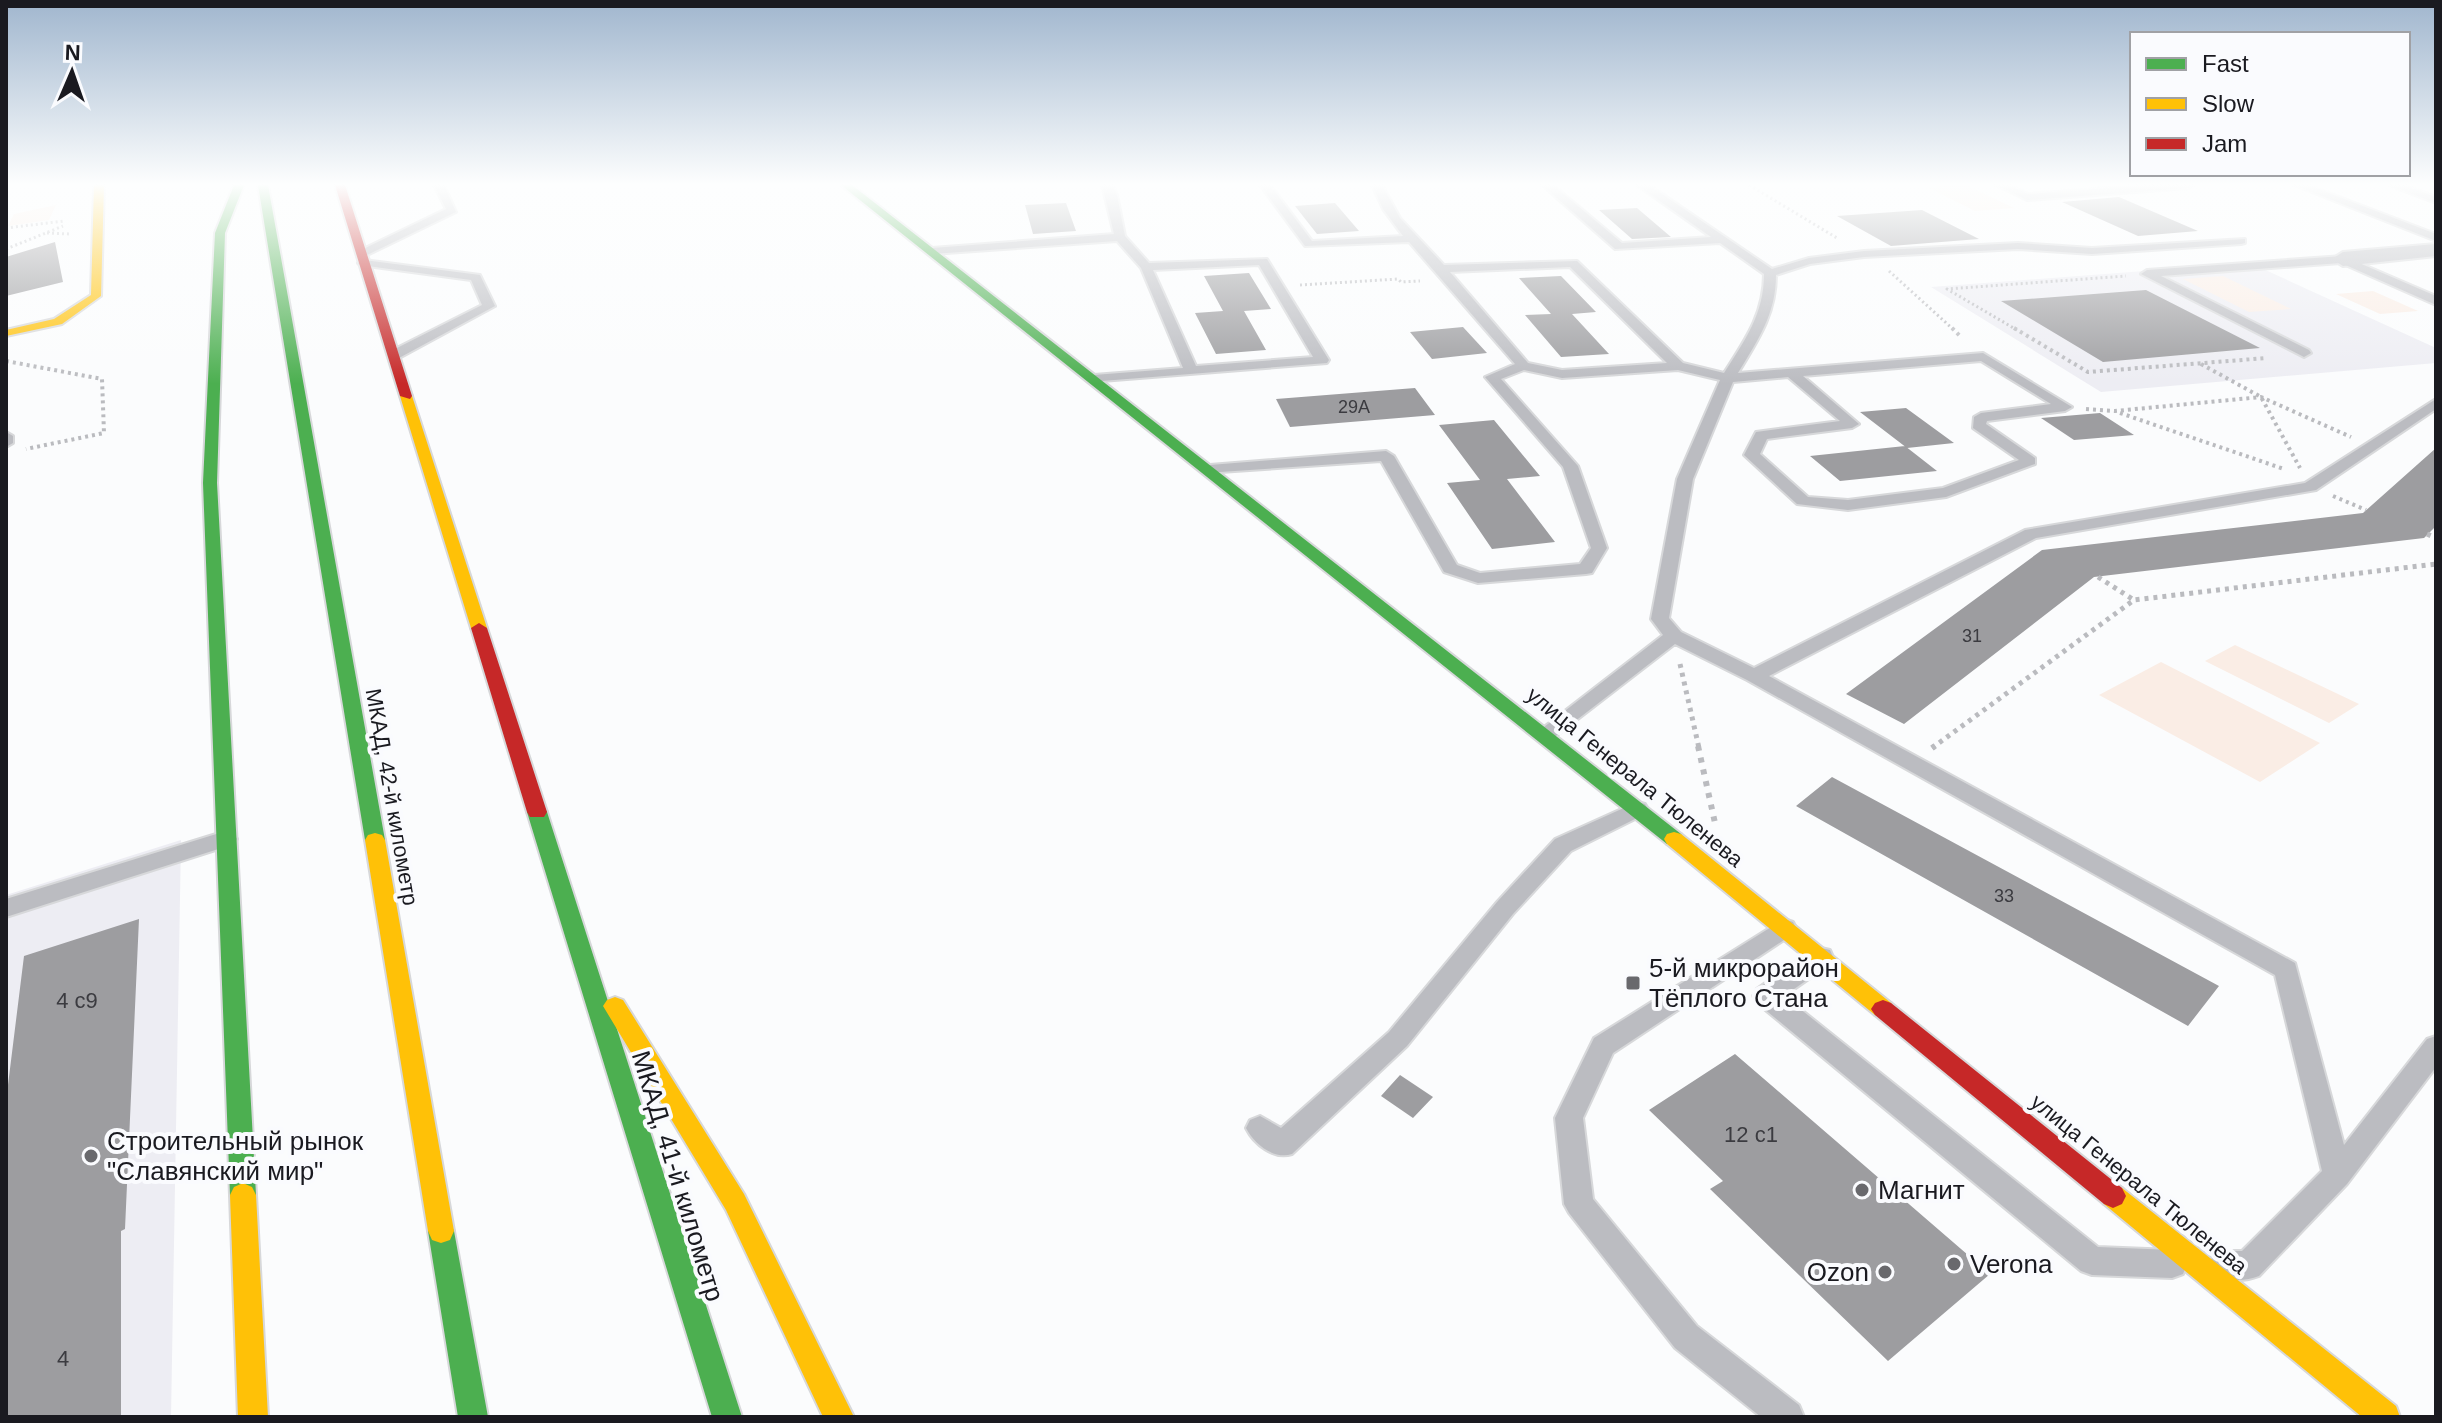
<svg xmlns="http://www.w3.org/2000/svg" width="2442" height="1423" viewBox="0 0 2442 1423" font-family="Helvetica,sans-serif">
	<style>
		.built { fill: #ededf3 }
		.green { fill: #faede5 }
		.building { fill: #9d9da0 }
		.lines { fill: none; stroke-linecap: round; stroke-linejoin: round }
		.lane-casing { stroke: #d7d8da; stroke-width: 4 }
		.street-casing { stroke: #d7d8da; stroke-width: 4 }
		.fast-casing { stroke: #d7d8da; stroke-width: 4 }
		.slow-casing { stroke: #d7d8da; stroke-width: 4 }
		.jam-casing { stroke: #d7d8da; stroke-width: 4 }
		.path-far3 { stroke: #babbbf; stroke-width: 3; stroke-dasharray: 2 3; stroke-linecap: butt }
		.path-far2 { stroke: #babbbf; stroke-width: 4; stroke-dasharray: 3 4; stroke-linecap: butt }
		.path-far1 { stroke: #babbbf; stroke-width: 5; stroke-dasharray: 4 5; stroke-linecap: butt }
		.path { stroke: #babbbf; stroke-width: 6; stroke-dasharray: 5 7; stroke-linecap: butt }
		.lane { fill: #bbbcc1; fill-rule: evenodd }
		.street { fill: #bbbcc1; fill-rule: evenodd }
		.fast { fill: #4caf50; fill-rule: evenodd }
		.slow { fill: #ffc107; fill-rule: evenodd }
		.jam { fill: #c62828; fill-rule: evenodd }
		.poi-dot { fill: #69696d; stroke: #fafbfe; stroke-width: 3 }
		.labels { text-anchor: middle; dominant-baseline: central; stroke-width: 8; stroke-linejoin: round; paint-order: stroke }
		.number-label { font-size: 18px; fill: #3b3b40 }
		.street-label { font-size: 22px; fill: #1a1a20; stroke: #fafbfe }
		.near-number-label { font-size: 22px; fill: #3b3b40 }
		.near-poi-label { font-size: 26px; fill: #1a1a20; stroke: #fafbfe; text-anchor: start }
		.near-street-label { font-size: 26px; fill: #1a1a20; stroke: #fafbfe }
	</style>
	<rect width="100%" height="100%" fill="#fbfcfd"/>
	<!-- built -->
	<path class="built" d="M2250,263L2436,348V363L2101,392L1931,287Z
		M181,840L171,1417H6V895Z"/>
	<!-- green -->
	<path class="green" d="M1966,185L2014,208L1975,211L1927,187Z
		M56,205L49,220L8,226L14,214Z
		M2223,276L2291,309L2249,312L2183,279Z
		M2373,291L2418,311L2380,314L2336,294Z
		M2235,645L2359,704L2329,723L2205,661Z
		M2161,662L2320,743L2260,782L2099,695Z"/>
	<!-- building -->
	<path class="building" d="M2119,197L2198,231L2138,236L2062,202Z
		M1066,203L1076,231L1033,234L1025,205Z
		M1335,203L1359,231L1317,234L1295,206Z
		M1637,208L1671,237L1632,239L1599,210Z
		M1922,210L1979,239L1891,246L1837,216Z
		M55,242L63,282L6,296V257Z
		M1249,273L1271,309L1244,311L1266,350L1216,354L1195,313L1223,311L1204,276Z
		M1561,276L1596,312L1572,314L1609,354L1561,357L1525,315L1551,314L1519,278Z
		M2146,290L2260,348L2103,362L2001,301Z
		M1463,327L1487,353L1432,359L1410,332Z
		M1415,388L1435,415L1290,427L1276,399Z
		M1906,408L1954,443L1907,448L1860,412Z
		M2100,413L2134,435L2074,440L2041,418Z
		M1494,420L1540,476L1507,479L1555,542L1492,549L1447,483L1480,480L1439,425Z
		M1905,446L1937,471L1840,481L1810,456Z
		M2436,448V526L2424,538L2094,577L1904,724L1846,694L2042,550L2363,513Z
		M1832,777L2219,986L2188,1026L1796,806Z
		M139,919L125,1229L121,1231V1417H6V1101L24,956Z
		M1735,1054L1990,1274L1888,1361L1710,1189L1723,1181L1649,1110Z
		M1400,1075L1433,1097L1413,1118L1381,1096Z"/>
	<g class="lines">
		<!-- lane casing -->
		<g class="lane-casing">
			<path id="lane" d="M434,185H444L456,212L365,256H357V252L446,209Z
				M1102,185H1112L1117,195L1125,236L1149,263L1267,259L1329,360L1327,363L1089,382V376L1094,375L1183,368L1141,268L1117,241L932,254L926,251L932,248L1114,234ZM1259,265L1313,357L1196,366L1153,270Z
				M1260,185H1270L1312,241L1403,236L1383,209L1372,185H1382L1400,218L1444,265L1577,261L1683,363L1724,373C1745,340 1764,314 1764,274L1720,243L1615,249L1542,185H1553L1622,243L1711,237L1637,185H1649L1772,269L1809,258L1864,251L2018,243L2092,248L2245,239V243L2241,244L2092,254L2018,249L1864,257L1810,264L1776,275C1776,314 1758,340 1738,373L1983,353L2072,407L2065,411L1987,421L1986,424L2035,458V464L1946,497L1848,510L1797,504L1744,455L1756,432L1840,421L1788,377L1733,382L1693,479L1669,618L1681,632L1754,668L2025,530L2305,483L2436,399V409L2316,490L2036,538L1769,676L2295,963L2344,1145L2427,1039L2436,1036V1067L2347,1184L2259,1276C2244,1282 2228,1281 2213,1275L2209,1265L2213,1255L2224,1251H2242L2322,1171L2275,975L1747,680L1675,644L1552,739L1545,740L1535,734L1663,635L1651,619L1677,479L1720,380L1678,370L1562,378L1524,370L1501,379L1578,466L1607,548L1592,573L1586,574L1478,583L1444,572L1381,461L1205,473L1202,470L1210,465L1386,451L1394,456L1457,565L1480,573L1580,564L1591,548L1563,467L1485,377L1515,364L1409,242L1305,246ZM1570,267L1667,363L1562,370L1528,363L1450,272ZM1981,361L2051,404L1981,413L1974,417L1973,428L2019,460L1943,488L1848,500L1808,497L1760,454L1767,439L1852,428L1859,424L1803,376Z
				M1996,185H2009L2028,194L2147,185H2193L2188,188L2027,200Z
				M2294,185H2308L2436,234V241Z
				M2388,185H2403L2436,197V203Z
				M2343,256L2436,296V305L2341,263L2161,276L2309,350L2311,353L2304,357L2141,274L2147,270Z
				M364,260L480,275L495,306L399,358H389V352L482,305L471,280L360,265L358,263Z
				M6,432L13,436V443L6,447Z
				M1637,802L1645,804L1648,809L1645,814L1571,851L1513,914L1407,1046L1292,1154C1274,1160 1254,1144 1246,1128L1250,1120L1260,1116L1281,1128L1389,1032L1497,902L1555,839Z
				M226,831L234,834L237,839L234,844L6,917V899Z
				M1784,919L1793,922L1796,928L1793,934L1613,1053L1583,1118L1593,1199L1697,1326L1799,1405L1804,1417H1761L1675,1348L1569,1213L1564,1204L1555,1118L1594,1038Z
				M1821,948L1830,950L1833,957L1830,964L1784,996L2098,1247L2172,1250L2183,1254L2187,1264L2183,1274L2172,1278L2092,1275L2081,1271L1757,1003L1753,996L1757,989L1812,950Z"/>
		</g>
		<!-- street casing -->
		<g class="street-casing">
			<path id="street" d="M2436,244V256L2343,266L2332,259L2343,252Z"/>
		</g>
		<!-- fast casing -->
		<g class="fast-casing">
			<path id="fast" d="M234,185H244L225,233L217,483L256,1195L252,1203L243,1207L234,1203L230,1195L203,483L215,233Z
				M258,185H268L385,840L382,845H368L365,840Z
				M841,185H852L1681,834L1684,839L1681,844H1667Z
				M537,805L544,807L547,812L742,1417H712L527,812L530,807Z
				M441,1219L450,1222L454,1231L488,1417H458L428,1231L432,1222Z"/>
		</g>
		<!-- slow casing -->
		<g class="slow-casing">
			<path id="slow" d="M94,185H104L101,296L62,324L6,336V330L54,319L91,295Z
				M406,392L412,396L487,628L485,632L479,633L471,628L400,396Z
				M1674,832L1681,834L1891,1003L1895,1009L1891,1015L1883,1018L1875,1015L1667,844L1664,839L1667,834Z
				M375,833L382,835L385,840L454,1231L450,1240L441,1243L432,1240L428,1231L365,840L368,835Z
				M615,997L623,1000L744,1194L854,1417H823L726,1210L603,1006L607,1000Z
				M243,1183L252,1187L256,1195L268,1417H238L230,1195L234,1187Z
				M2113,1184L2122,1188L2396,1406L2400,1417H2362L2104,1204L2100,1196L2104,1188Z"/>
		</g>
		<!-- jam casing -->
		<g class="jam-casing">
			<path id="jam" d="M335,185H345L412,396L410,399L400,396Z
				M479,623L487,628L547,812L544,817H530L527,812L471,628Z
				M1883,1000L1891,1003L2122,1188L2126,1196L2122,1204L2113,1208L2104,1204L1875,1015L1871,1009L1875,1003Z"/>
		</g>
		<!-- path-far3 -->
		<path class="path-far3" d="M1749,185L1837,238
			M6,218L7,215
			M6,228L64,221
			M47,233L70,234
			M6,249L63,226
			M1889,271L1954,330
			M1300,285L1398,279L1401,282L1420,281
			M2017,330L1947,289L2126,276"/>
		<!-- path-far2 -->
		<path class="path-far2" d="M1952,328L1961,337
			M2014,328L2088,372L2267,358
			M6,361L102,379L104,433L26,449
			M2201,364L2261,397L2300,468
			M2086,409L2115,411L2261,397L2351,437
			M2120,413L2284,469
			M2333,496L2366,510"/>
		<!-- path-far1 -->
		<path class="path-far1" d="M2427,534L2436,538
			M2098,577L2134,600
			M1680,664L1699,748
			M1932,748L2134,600L2436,564"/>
		<!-- path -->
		<path class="path" d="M1698,746L1715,823
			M1932,748L1935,746"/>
		<!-- lane -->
		<use href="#lane" class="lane"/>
		<!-- street -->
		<use href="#street" class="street"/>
		<!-- fast -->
		<use href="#fast" class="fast"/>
		<!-- slow -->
		<use href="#slow" class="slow"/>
		<!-- jam -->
		<use href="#jam" class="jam"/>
	</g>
	<!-- sky -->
	<linearGradient id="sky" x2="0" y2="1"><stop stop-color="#a0b6ce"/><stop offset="0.48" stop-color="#fdfefe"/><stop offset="1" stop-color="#fdfefe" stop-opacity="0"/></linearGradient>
	<rect width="2442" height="384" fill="url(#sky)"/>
	<!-- markers -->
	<g class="poi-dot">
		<rect x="1625" y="975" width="16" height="16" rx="4"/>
		<circle cx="91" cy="1156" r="8"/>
		<circle cx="1862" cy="1190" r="8"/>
		<circle cx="1954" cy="1264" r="8"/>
		<circle cx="1885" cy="1272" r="8"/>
	</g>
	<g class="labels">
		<!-- number labels -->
		<g class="number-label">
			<text x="1354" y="407">29А</text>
			<text x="1972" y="636">31</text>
			<text x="2004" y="896">33</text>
		</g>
		<!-- street labels -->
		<g class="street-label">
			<text transform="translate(1635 777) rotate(39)">улица Генерала Тюленева</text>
			<text transform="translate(392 797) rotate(80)">МКАД, 42-й километр</text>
			<text transform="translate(2139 1184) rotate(39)">улица Генерала Тюленева</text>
		</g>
		<!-- near-number labels -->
		<g class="near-number-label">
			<text x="77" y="1000">4 c9</text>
			<text x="1751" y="1134">12 с1</text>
			<text x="63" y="1358">4</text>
		</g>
		<!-- near-poi labels -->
		<g class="near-poi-label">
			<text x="1649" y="968">5-й микрорайон<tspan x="1649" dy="30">Тёплого Стана</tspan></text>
			<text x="107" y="1141">Строительный рынок<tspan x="107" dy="30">"Славянский мир"</tspan></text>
			<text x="1878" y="1190">Магнит</text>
			<text x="1970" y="1264">Verona</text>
			<text x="1869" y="1272" text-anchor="end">Ozon</text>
		</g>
		<!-- near-street labels -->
		<g class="near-street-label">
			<text transform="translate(678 1176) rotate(73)">МКАД, 41-й километр</text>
		</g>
	</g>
	<!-- border -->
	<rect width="2442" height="1423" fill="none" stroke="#1a1a20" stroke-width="16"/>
	<!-- legend -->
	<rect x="2130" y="32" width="280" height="144" fill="#fafbfe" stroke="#a0a1a5" stroke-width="2"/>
	<rect x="2146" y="58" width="40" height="12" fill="#4caf50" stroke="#a0a1a5" stroke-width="2"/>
	<text x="2202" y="72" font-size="24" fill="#1a1a20">Fast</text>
	<rect x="2146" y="98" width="40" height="12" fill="#ffc107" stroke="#a0a1a5" stroke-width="2"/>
	<text x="2202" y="112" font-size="24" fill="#1a1a20">Slow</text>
	<rect x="2146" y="138" width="40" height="12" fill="#c62828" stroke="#a0a1a5" stroke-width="2"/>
	<text x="2202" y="152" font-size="24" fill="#1a1a20">Jam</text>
	<!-- north arrow -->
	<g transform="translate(72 72) rotate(2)" stroke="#fafbfe" stroke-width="6" paint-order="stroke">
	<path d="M0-6L14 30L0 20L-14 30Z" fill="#1a1a20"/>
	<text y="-12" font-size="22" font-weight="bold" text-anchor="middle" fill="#1a1a20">N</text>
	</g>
</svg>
